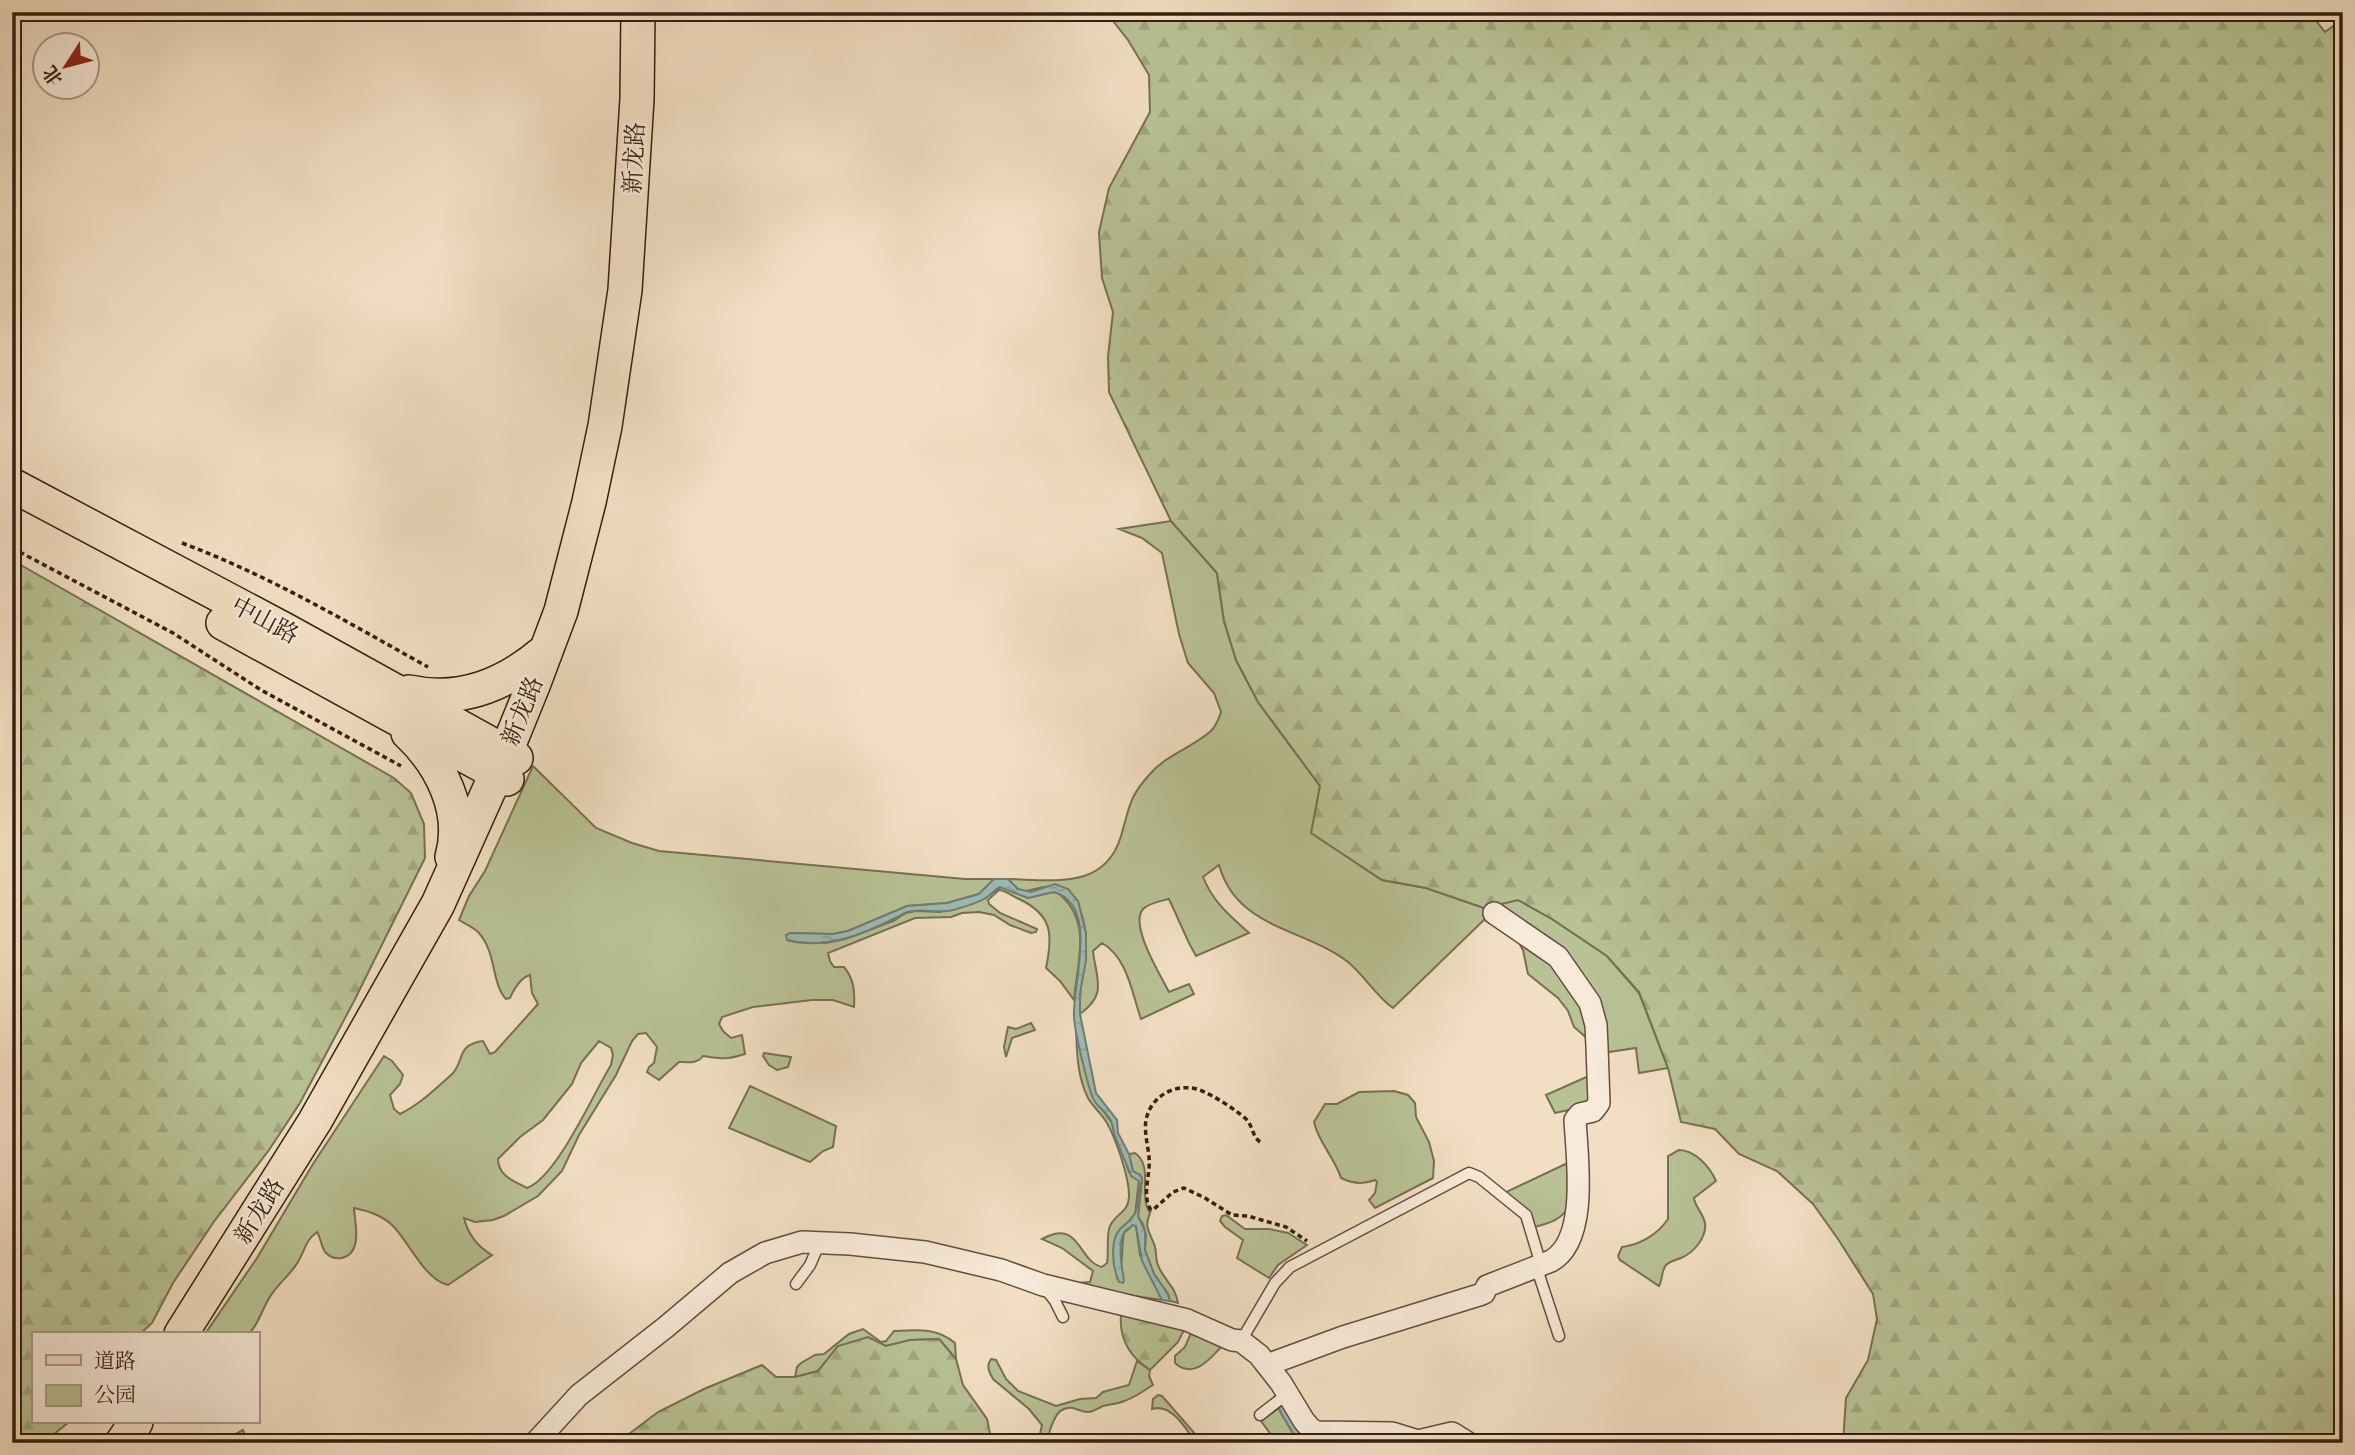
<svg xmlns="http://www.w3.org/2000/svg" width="2355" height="1455" viewBox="0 0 2355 1455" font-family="'IM FELL Great Primer','Noto Serif SC',serif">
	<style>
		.green { fill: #b8c295; stroke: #767052; stroke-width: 2; fill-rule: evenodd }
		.forest { fill: url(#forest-firs); stroke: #767052; stroke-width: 2 }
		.water { fill: url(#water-ripples); stroke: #727d73; stroke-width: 2 }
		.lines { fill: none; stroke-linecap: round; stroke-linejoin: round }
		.service-casing { stroke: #644e3d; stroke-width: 13 }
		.minor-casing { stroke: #644e3d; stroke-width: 24 }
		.primary-casing { stroke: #351e10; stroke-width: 36 }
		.path { stroke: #351e10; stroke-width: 3.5; stroke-dasharray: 5 3.5; stroke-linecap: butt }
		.service { stroke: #f7ead8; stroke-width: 10 }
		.minor { stroke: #f7ead8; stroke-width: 21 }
		.primary { stroke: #f2dfc3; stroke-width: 33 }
		.labels { text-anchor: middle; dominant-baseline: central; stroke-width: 5; stroke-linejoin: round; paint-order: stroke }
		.street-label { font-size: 24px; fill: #351e10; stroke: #f7ead8 }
	</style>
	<defs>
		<pattern id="forest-firs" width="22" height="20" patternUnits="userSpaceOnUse" patternTransform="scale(1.75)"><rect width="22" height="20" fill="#b8c295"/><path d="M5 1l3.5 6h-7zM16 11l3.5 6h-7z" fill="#9fa67f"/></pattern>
		<pattern id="water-ripples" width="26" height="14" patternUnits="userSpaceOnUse" patternTransform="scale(1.75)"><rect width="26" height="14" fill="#9bbcb5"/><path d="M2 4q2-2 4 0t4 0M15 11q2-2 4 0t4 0" fill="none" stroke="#86a19b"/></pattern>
	</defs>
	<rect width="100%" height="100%" fill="#f2dfc3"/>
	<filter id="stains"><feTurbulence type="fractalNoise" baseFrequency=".00286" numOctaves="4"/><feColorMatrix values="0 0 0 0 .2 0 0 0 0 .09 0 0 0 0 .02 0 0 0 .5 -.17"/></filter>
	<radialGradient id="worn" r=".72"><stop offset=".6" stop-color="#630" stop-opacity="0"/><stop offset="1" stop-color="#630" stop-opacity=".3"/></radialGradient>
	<!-- green -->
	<path class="green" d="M1171,521L1217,573L1224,621L1236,660L1258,702L1320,786L1312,833L1382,880L1426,888L1484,908L1518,900L1552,919L1607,956L1639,993L1668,1068L1639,1073L1636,1048L1602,1053L1599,1010L1491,908H1484L1483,911L1486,918L1393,1008C1375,995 1365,976 1348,962C1302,927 1237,929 1219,865L1203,877C1213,902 1229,915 1249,933L1196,956L1189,943L1169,899C1161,901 1149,903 1143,909C1129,925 1161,976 1169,992L1189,984L1194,994L1141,1019C1132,994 1128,958 1102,943L1093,951C1096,979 1108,994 1080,1014C1077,969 1101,931 1068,889C1061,888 1051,886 1044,887C1027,889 1022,899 1008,879C1054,880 1105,890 1121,836C1130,807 1128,798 1150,774C1166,755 1193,747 1211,731C1216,726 1219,718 1221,712L1214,693L1188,663L1179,634L1162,553L1142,538L1119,529Z
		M533,766L596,828L632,843L659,851L965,879H994L979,894L947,903L907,906L848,931L833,934L790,933L787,936V940L791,941L826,943L845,939L893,921L906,913L916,911L940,912L972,904L983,899L1001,887L1028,898L1051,892L1058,893C1093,921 1077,962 1074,1000L1060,981L1046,968C1053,935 1053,915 1019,899C1012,896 1007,891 999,890L988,900L989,904L1000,913L1037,929L1036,932L1031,933L1010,925L994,915L979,912L962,913L951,917L915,918L828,953L830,961L834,967H844C854,979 855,991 854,1007L833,1000H812L753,1007L722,1017L719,1024L723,1031L731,1038L742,1035L745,1054C726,1060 722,1059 703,1056C697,1064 688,1062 679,1062L659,1080L647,1072L649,1067L654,1063L657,1047L646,1033L638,1034L632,1041L616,1075L579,1135L562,1171L538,1196L504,1216L493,1220L475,1222L464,1218C468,1234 478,1247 492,1255L448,1285C425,1280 409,1242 393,1226C382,1215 368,1211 354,1208C355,1223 363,1253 342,1258C336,1259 330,1257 326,1253C321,1248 321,1238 317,1232C305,1241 306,1248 299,1260C293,1272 282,1280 274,1291C263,1304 261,1321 249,1334H205L257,1258L313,1164L384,1056L392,1061L403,1075L400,1084L390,1095L394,1109L400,1114C419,1105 435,1089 450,1076C466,1063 454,1045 483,1041L490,1054L495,1052L538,1004L532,993L530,975C520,978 514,989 510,998L506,999C491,983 497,952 478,932C473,927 465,924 459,920L469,896L485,871ZM599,1041L611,1048L613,1055L611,1065C593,1094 557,1177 527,1188C514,1181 498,1176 498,1159L520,1137L543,1120L572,1084L581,1063Z
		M1518,941L1543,955L1585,1006L1589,1040L1574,1027L1568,1011L1558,998L1528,974L1523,950Z
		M1031,1023L1035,1030L1012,1038L1006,1057L1004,1047L1008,1027L1016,1029Z
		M1076,1029L1093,1097L1112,1123L1129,1172L1139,1180L1135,1214L1116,1237L1114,1243L1117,1277C1124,1265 1121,1247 1124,1233L1133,1225L1136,1226L1140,1255L1162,1300L1121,1294L1076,1283L1090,1282L1093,1271L1062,1248L1042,1239C1081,1218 1077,1261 1102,1267L1107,1263C1109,1253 1106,1235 1110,1226C1117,1212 1129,1213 1129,1195C1129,1177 1116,1139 1107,1123C1102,1114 1093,1107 1088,1098C1077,1076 1077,1052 1076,1029Z
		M764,1053L791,1057L788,1067L777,1070L769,1065L763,1056Z
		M1593,1074C1593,1106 1584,1107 1555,1113L1546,1095Z
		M750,1086L836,1126L833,1147L823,1151L810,1162L729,1128Z
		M1394,1091L1408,1095L1415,1103L1416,1117L1429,1142L1434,1161L1433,1178L1375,1208L1369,1200L1375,1193L1377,1182L1375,1180C1363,1185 1353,1184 1341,1178C1335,1158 1318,1142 1314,1122L1325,1104H1337L1359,1092Z
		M1679,1150C1695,1150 1710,1167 1716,1181L1694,1198C1695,1207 1703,1213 1705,1223C1707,1238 1693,1253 1681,1258C1676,1260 1670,1261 1666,1265C1661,1271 1663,1279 1659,1286L1620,1260L1618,1256L1622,1247C1640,1245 1658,1234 1668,1219V1156Z
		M1135,1153C1154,1166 1138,1195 1150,1213C1144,1227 1149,1231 1154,1244C1157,1250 1155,1258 1158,1265C1164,1281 1175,1285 1178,1303L1170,1301L1168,1294L1154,1274L1145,1250L1146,1235L1143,1224L1138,1217L1142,1178L1140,1175L1133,1172L1129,1154Z
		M1572,1161L1568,1208C1559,1222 1547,1223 1532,1228L1504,1193Z
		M1226,1215L1245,1229H1269L1288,1233L1307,1245L1278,1265L1269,1278L1237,1258L1243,1240L1225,1227L1220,1221L1222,1216Z
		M863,1329L881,1342L886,1341L894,1331C916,1330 936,1327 955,1343L956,1359L939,1339L910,1340L886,1346H838L818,1371L795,1377L797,1367L801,1363L815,1355L824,1354L849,1334Z
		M1191,1333L1223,1345C1211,1358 1194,1380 1175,1363V1356L1185,1347Z
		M991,1359L996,1360L1006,1379L1018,1391L1056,1406L1080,1399L1096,1398L1103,1392L1129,1385L1137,1361L1150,1370L1149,1376L1153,1385C1144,1390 1135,1398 1124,1401C1118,1404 1110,1404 1103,1406C1098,1408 1094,1412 1088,1412C1078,1412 1073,1404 1062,1410C1055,1413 1047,1435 1048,1443H1038L1042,1425L1029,1409L993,1379C989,1372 986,1366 991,1359Z
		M1158,1395L1162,1396L1203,1443H1196C1186,1429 1172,1403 1152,1409L1153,1399Z
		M1279,1408L1281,1413L1299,1443H1277L1261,1421Z
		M243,1430L249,1443H219Z"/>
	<!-- forest -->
	<path class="forest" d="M1106,12H2233L2237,21L2278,12H2309L2325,32L2343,19V1443H1843L1846,1398L1868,1360L1877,1319L1873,1294L1838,1239L1813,1204L1777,1171L1739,1154L1715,1129L1681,1122L1668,1068L1639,992L1607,956L1552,919L1518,900L1484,908L1426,888L1382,880L1311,833L1320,786L1258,702L1236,660L1224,621L1217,573L1171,521L1109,392L1108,357L1113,312L1102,278L1099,232L1109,188L1150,112L1149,75L1128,40Z
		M12,560L394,778L411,793L424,824L425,858L354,1001L300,1103L269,1150L213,1223L173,1283L152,1323L140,1334H33V1422H69L43,1443H12Z
		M1121,1315L1133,1316L1184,1330L1178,1342L1150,1370C1130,1357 1119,1339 1121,1315Z
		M868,1337L886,1346L910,1340L939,1339L956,1359L963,1385L987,1419L992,1443H617L658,1412L704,1389L762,1365L776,1377H795L818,1371L838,1346Z"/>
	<!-- water -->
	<path class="water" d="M994,879H1008L1018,889L1031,892L1055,884L1068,889L1078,901L1086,933V960L1080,993V1014L1096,1093L1117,1120L1118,1133L1129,1154L1133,1171L1140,1175L1142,1178L1138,1216L1145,1231V1250L1154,1274L1168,1294L1170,1301L1162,1300L1142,1261L1136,1226L1133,1225C1130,1228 1126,1229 1124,1233C1117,1243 1122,1269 1124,1280L1123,1283L1119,1282C1113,1269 1109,1241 1120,1229C1125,1224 1131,1221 1135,1213C1139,1205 1139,1189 1139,1181L1131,1176C1126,1162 1120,1150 1115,1136C1113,1131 1113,1125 1111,1121C1107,1112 1098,1108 1094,1100C1088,1089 1074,1029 1074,1016C1072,984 1100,906 1054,892L1028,898L1000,887C994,890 990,896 984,899C975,904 963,907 953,910C939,914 917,907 905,913C869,932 828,951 787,940L786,935L790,933L833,934L848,931L907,906L947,903L979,894Z
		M1282,1404L1304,1434L1306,1443H1299L1281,1413L1279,1408Z"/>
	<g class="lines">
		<!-- service casing -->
		<g class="service-casing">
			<path id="service" d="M796,1284L810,1265L820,1242
				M1044,1287L1055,1301L1063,1317
				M1241,1341L1275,1283L1290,1267L1469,1173L1479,1177L1526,1215L1542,1268L1539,1275L1559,1336
				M1260,1415L1287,1394"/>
		</g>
		<!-- minor casing -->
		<g class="minor-casing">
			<path id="minor" d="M1267,1365L1343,1337L1479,1295L1484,1293L1487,1286L1551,1261C1589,1240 1577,1157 1575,1120L1580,1114L1593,1111L1599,1103L1597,1047L1596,1025L1590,1003L1558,957L1494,913
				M535,1443L579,1395L666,1327L730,1273L765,1253L802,1242L850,1244L925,1252L1001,1270L1043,1285L1187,1320L1232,1340L1241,1341L1259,1355L1281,1383L1304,1421L1311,1429L1317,1432L1392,1433L1418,1441L1452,1433L1468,1443"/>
		</g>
		<!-- primary casing -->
		<g class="primary-casing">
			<path id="primary" d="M12,485L287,631L516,758
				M223,623L507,779
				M409,692C461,703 505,685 545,651
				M408,733C441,764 465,811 452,857
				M181,1334L315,1121L438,904L506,752L534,683L561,611L589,502L605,426L625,290L637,99L638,12
				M122,1443L136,1422"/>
		</g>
		<!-- path -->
		<path class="path" d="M182,543C268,575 347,622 428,667
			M12,548L173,633L261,690L401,766
			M1260,1142C1252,1136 1253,1126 1246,1119C1236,1110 1213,1095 1200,1090C1177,1082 1151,1095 1146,1120C1144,1132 1148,1146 1149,1157C1151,1175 1141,1195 1151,1210L1154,1209L1173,1192L1184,1188L1205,1198L1232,1215L1248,1216L1286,1227L1307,1241"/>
		<!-- service -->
		<use href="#service" class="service"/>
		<!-- minor -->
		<use href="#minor" class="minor"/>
		<!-- primary -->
		<use href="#primary" class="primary"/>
	</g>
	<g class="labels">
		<!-- street labels -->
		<g class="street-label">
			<text transform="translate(634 158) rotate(-87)">新龙路</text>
			<text transform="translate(265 620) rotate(28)">中山路</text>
			<text transform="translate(522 711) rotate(-68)">新龙路</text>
			<text transform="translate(259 1211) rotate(-58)">新龙路</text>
		</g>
	</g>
	<!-- margin -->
	<rect width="2355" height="1455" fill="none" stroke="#f2dfc3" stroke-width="42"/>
	<rect x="14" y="14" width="2327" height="1427" fill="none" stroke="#351e10" stroke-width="3.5"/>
	<rect x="21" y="21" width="2313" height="1413" fill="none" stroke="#351e10" stroke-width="2"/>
	<!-- legend -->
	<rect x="32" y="1332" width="228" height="91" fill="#f7ead8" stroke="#a99888" stroke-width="2"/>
	<rect x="46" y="1355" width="35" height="10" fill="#f2dfc3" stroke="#a99888" stroke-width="2"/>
	<text x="94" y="1368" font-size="21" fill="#351e10">道路</text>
	<rect x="46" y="1385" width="35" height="21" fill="#b8c295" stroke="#a99888" stroke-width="2"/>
	<text x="94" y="1402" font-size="21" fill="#351e10">公园</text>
	<!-- north arrow -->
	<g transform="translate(66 66) rotate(234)"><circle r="33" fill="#f7ead8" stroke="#a99888" stroke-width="2"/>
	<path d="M0-5L12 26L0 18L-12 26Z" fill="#8f2418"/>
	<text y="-10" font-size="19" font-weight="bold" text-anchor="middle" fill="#351e10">北</text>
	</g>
	<rect width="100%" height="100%" filter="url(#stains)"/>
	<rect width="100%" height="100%" fill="url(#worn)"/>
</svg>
